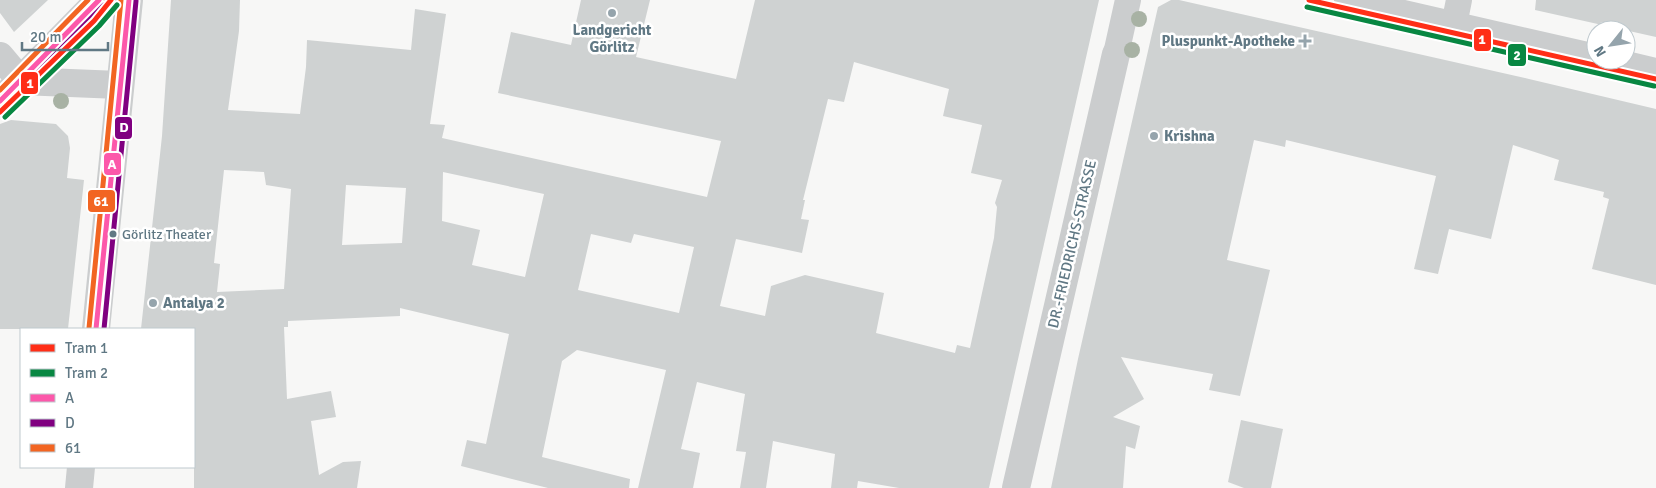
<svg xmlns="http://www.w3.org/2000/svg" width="1656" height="488" viewBox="0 0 1656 488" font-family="Signika,sans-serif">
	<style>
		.building { fill: #cfd2d2; fill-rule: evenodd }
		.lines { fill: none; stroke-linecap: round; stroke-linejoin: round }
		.pedestrian { stroke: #cbcdce; stroke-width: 26 }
		.minor { stroke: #cbcdce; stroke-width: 28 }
		.bus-1-casing { stroke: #fff; stroke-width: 9 }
		.bus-2-casing { stroke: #fff; stroke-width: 9 }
		.bus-3-casing { stroke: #fff; stroke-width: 9 }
		.bus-1 { stroke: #fc58aa; stroke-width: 5 }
		.bus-2 { stroke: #800080; stroke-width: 5 }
		.bus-3 { stroke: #f26522; stroke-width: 5 }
		.tram-1-casing { stroke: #fff; stroke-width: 9 }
		.tram-2-casing { stroke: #fff; stroke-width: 9 }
		.tram-1 { stroke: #ff2e17; stroke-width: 5 }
		.tram-2 { stroke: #088742; stroke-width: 5 }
		.tree { fill: #a8b2a4 }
		.poi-dot { fill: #95a4ac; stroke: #fff; stroke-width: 2 }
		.bus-dot { fill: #607884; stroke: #fff; stroke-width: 2 }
		.labels { text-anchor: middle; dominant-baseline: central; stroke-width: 5; stroke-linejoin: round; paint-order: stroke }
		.bus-label { font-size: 14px; fill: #607884; stroke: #fff; text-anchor: start }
		.poi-label { font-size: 15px; font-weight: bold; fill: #607884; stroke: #fff; text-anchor: start }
		.street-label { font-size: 15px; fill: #607884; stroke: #fff }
		.line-badge { stroke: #fff; stroke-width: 2 }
		.badge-label { font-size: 14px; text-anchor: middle; font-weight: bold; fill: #fff }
	</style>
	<rect width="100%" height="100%" fill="#f7f7f6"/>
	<!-- building -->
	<path class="building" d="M0,0H48L14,32L0,13Z
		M171,0H240L239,31L228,110L300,114L306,67L307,40L411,50L415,9L446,14L430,124L445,125L442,138L707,197L721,141L498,93L511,32L571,45L581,0H650L636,57L736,79L755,0H1099L989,488H899L858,481L857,488H831L835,454L773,441L766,488H740L746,452L736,451L745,394L697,382L681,449L700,453L693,488H638L666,370L577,350L562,361L542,457L630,479L629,488H548L461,466L467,440L486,444L509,334L400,308V316L288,321V327H284L287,399L331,391L336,417L311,421L319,475L343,462L361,461L357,488H194V329H141L162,136ZM854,62L949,89L943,116L982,125L971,173L1002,180L995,203L997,207L994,238L970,348L957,345L955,353L876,333L884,293L805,275L771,286L765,316L720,306L736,239L802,253L809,220L801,219L805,200H803L828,99L844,102ZM224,170L264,172L266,185L291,189L284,289L217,292L220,264L214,263ZM443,172L544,194L525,277L472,265L480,230L442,221ZM346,185L406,188L402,243L342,245ZM591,234L631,243L634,234L694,247L679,313L578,290Z
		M1171,0H1179L1529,79L1656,109V285L1592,269L1609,199L1603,197L1604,192L1554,180L1559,160L1513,145L1491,239L1449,229L1438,274L1414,269L1436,176L1286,140L1285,147L1254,140L1227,260L1270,270L1240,396L1209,390L1213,374L1121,357L1144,399L1113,417L1140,426L1135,449L1126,446L1123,488H1051L1078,359L1158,7Z
		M1536,0H1656V37L1535,10Z
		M11,120L56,124L68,136L70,148L67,178L84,180L68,329H0V124Z
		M1241,420L1283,429L1271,488H1244L1228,482Z"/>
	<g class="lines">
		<!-- pedestrian -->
		<path class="pedestrian" d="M1347,0L1596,57
			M1454,25L1459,0
			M1116,54L1128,0
			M1609,60L1656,71"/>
		<!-- minor -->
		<path class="minor" d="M0,56L21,81
			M21,81L119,85
			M0,101L99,0
			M96,329L129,0
			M79,488L81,467
			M1016,488L1116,54"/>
		<!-- bus-1 casing -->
		<g class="bus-1-casing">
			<path id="bus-1" d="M0,101L99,0
				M96,329L129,0"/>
		</g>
		<!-- bus-2 casing -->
		<g class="bus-2-casing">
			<path id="bus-2" d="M5,106L104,5
				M104,329L136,1"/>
		</g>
		<!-- bus-3 casing -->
		<g class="bus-3-casing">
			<path id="bus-3" d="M0,90L88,0
				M89,328L121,0"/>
		</g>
		<!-- bus-1 -->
		<use href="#bus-1" class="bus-1"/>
		<!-- bus-2 -->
		<use href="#bus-2" class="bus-2"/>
		<!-- bus-3 -->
		<use href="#bus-3" class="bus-3"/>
		<!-- tram-1 casing -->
		<g class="tram-1-casing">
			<path id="tram-1" d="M1309,0L1656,79
				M0,112L94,21L111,0"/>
		</g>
		<!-- tram-2 casing -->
		<g class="tram-2-casing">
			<path id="tram-2" d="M1307,7L1654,86
				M5,117L99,26L117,5"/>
		</g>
		<!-- tram-1 -->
		<use href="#tram-1" class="tram-1"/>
		<!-- tram-2 -->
		<use href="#tram-2" class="tram-2"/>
	</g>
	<!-- trees -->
	<g class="tree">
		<circle cx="1139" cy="19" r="8"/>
		<circle cx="1132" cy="50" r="8"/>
		<circle cx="61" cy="101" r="8"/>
	</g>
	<!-- markers -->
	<g class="poi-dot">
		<circle cx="612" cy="13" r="5"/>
		<path d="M1302.5 33.5h5v5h5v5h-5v5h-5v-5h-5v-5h5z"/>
		<circle cx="1154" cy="136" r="5"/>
		<circle cx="153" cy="303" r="5"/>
	</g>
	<circle class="bus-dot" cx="113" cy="234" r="4.5"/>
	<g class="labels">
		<!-- bus labels -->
		<g class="bus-label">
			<text x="122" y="234">Görlitz Theater</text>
		</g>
		<!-- poi labels -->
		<g class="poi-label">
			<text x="612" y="30" text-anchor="middle">Landgericht<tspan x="612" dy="17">Görlitz</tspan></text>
			<text x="1295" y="41" text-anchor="end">Pluspunkt-Apotheke</text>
			<text x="1164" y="136">Krishna</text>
			<text x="163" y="303">Antalya 2</text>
		</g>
		<!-- street labels -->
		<g class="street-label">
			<text transform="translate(1072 244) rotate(-77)">DR.-FRIEDRICHS-STRASSE</text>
		</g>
	</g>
	<g class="line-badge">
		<rect x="1473" y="28" width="19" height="24" rx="5" fill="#ff2e17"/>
		<rect x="1507" y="43" width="20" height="24" rx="5" fill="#088742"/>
		<rect x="20" y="71" width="19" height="24" rx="5" fill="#ff2e17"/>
		<rect x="114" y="116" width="19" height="24" rx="5" fill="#800080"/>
		<rect x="103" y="152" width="19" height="24" rx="5" fill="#fc58aa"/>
		<rect x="87" y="189" width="29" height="24" rx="5" fill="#f26522"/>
	</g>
	<g class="badge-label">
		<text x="1482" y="44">1</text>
		<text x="1517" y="60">2</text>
		<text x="30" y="88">1</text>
		<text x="124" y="132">D</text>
		<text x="112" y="169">A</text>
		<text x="101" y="206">61</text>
	</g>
	<!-- legend -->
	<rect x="20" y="328" width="175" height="140" fill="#ffffff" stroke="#bfc9ce"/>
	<rect x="30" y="344" width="25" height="8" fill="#ff2e17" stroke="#bfc9ce"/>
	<text x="65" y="353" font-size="15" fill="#607884">Tram 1</text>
	<rect x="30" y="369" width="25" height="8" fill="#088742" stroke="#bfc9ce"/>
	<text x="65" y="378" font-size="15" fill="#607884">Tram 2</text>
	<rect x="30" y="394" width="25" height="8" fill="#fc58aa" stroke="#bfc9ce"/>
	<text x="65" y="403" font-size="15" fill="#607884">A</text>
	<rect x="30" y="419" width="25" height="8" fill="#800080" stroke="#bfc9ce"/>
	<text x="65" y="428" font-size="15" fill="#607884">D</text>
	<rect x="30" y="444" width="25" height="8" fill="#f26522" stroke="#bfc9ce"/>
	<text x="65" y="453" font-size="15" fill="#607884">61</text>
	<!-- north arrow -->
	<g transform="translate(1611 45) rotate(240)"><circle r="24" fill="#ffffff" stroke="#bfc9ce"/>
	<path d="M0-4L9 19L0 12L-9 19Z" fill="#95a4ac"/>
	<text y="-8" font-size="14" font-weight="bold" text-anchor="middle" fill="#607884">N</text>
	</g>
	<!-- scale -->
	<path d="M22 42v8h86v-8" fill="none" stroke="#607884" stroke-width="2.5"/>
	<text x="30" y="42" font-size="15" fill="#607884" stroke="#ffffff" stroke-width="4" paint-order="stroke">20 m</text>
</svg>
